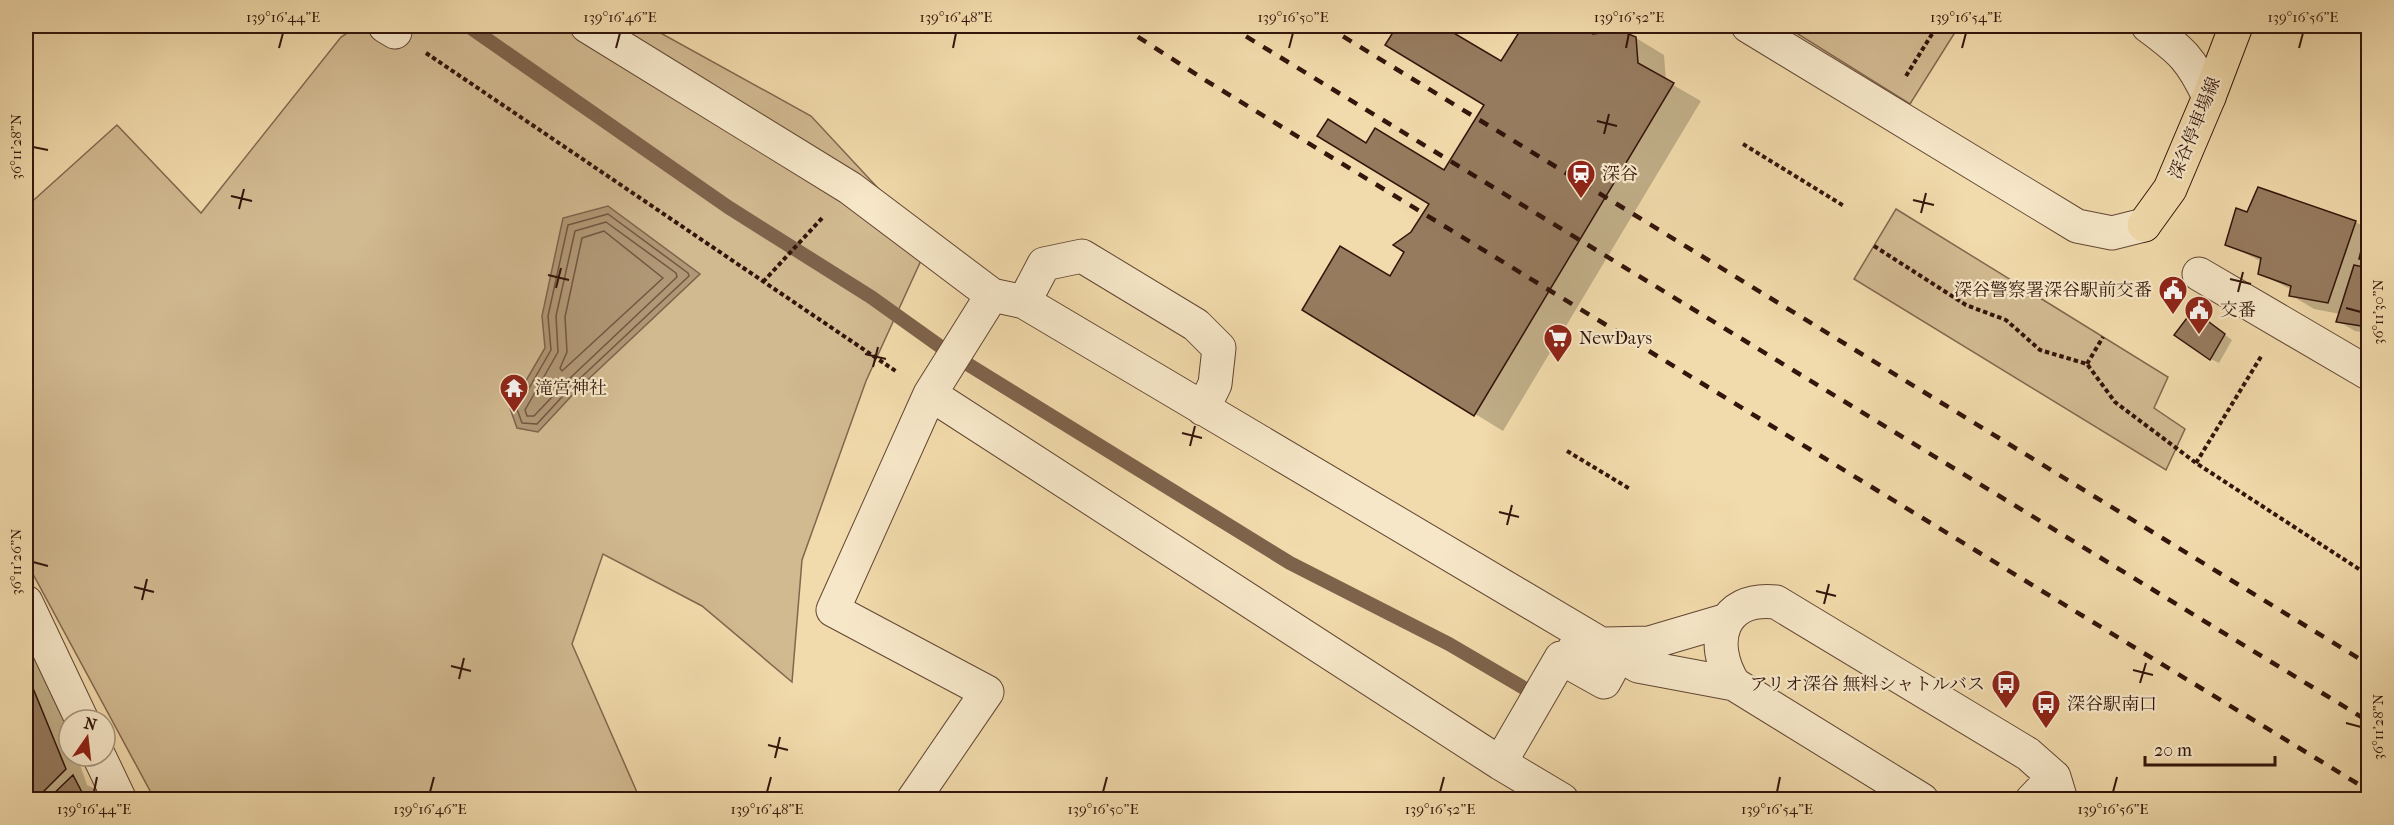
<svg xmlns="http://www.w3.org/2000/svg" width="2394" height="825" viewBox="0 0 2394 825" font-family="'IM FELL French Canon','Noto Serif JP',serif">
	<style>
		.green { fill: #d1b990; stroke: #82674e; stroke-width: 1.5 }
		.water { fill: #b09775; stroke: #7e634b; stroke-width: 1.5 }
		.shadow { fill: #0003 }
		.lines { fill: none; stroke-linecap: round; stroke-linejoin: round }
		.shore { stroke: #725640; stroke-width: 1.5 }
		.stream { stroke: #7e634b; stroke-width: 14 }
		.building { fill: #967b5e; stroke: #33150b; stroke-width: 1.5 }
		.minor-casing { stroke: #624633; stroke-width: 35 }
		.major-casing { stroke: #33150b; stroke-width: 35 }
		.path { stroke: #33150b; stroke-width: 4; stroke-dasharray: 4.5 3; stroke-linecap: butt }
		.minor { stroke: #f6e7c8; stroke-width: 33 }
		.major { stroke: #f1daab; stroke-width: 33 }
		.rail { stroke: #33150b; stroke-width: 4.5; stroke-dasharray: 10 10; stroke-linecap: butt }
		.ticks { fill: none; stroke: #33150b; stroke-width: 2 }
		.labels { text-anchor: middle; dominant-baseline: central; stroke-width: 4.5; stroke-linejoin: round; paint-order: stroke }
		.street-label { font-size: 18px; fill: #33150b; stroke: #f6e7c8 }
		.poi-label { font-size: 18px; fill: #33150b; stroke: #f6e7c8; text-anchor: start }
		.neatline { fill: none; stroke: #33150b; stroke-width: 2 }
		.ticks-label { font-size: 15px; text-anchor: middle; fill: #33150b }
	</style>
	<rect width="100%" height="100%" fill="#f1daab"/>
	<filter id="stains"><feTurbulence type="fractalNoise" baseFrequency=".00333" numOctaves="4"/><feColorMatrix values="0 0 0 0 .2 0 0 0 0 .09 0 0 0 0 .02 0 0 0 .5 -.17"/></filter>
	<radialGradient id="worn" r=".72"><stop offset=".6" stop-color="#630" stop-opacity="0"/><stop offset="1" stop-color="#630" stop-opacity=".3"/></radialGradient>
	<!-- green -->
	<path class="green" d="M358,26H648L811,116L929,243L866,381L802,560L792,682L702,606L603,554L572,644L640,799L155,800L26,561V207L117,125L201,213L341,37Z
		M1785,26H1959L1910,104Z
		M1896,209L2168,377L2154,408L2185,429L2166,470L1854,279Z"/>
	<!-- water -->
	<path class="water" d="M608,206L700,274L578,389L538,432L517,428L510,408L545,348L542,316L563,218Z"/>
	<!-- shadow -->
	<path class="shadow" d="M1399,26H1441L1502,63L1525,26H1578L1594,36L1636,38L1664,55L1666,81L1701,101L1503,431L1304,309L1391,278L1431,203L1367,144L1445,172L1486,104L1387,45Z
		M2248,214L2355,222L2368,228V333L2355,331L2338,321L2340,314L2314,309L2291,295L2292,290L2260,273L2262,262L2227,244Z
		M2201,317L2232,340L2219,363L2211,359Z
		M26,652L38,659L69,735V756H77L87,785L97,790L102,800H26Z"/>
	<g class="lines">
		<!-- shore -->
		<path class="shore" d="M608,214L688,273L689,276L573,385L537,424L522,423L517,409L551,350L548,316L568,225Z
			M606,222L676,273L677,277L568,380L534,416H527L525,410L558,352L556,316L575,231Z
			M604,231L663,278L562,371L560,368L567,352L565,317L582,238Z"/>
		<!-- stream -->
		<path class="stream" d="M468,26L728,207L871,297L948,352L1290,563L1449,644L1529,691"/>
	</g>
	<!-- building -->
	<path class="building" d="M1397,26H1442L1501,61L1523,26H1579L1593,34L1619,30L1636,37L1638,63L1674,83L1474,416L1302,310L1340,246L1390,276L1404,252L1393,245L1411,232L1429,204L1317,136L1328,119L1366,143L1375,128L1444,170L1484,105L1385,45Z
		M2258,187L2356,221L2328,303L2289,296L2291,286L2258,274L2261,258L2225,245L2236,208L2247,212Z
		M2367,226L2368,227V261L2359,259Z
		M2354,265L2368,268V327L2336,322Z
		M2193,310L2225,334L2210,360L2174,335Z
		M26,671L66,769L35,800H26Z
		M73,775L86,800H47Z"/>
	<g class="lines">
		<!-- minor casing -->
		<g class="minor-casing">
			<path id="minor" d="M385,26L395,32
				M587,26L850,188L992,295L1024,302L1638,666L1734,684
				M1748,26L2077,226L2112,233L2144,225
				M2148,26C2182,51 2191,59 2209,97
				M2199,274L2368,373
				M1024,302L1044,264L1082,256L1196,325L1219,348L1215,384L1203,409
				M930,394L1500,763L1562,800
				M26,602L82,720
				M1605,644L1649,643L1727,620
				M99,756L120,800
				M1500,763L1561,658L1604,682L1610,671L1574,649
				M913,800L987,692L833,610L930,394L992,295
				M1922,800L1734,684C1708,643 1721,596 1776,602L2028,754L2054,777L2061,800
				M2032,800L2054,777"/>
		</g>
		<!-- major casing -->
		<g class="major-casing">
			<path id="major" d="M2144,225L2170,189L2209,97L2236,26"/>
		</g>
		<!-- path -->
		<path class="path" d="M426,53L897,372
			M1906,76L1937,26
			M1743,144L1844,206
			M1874,246L1966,305L2006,320L2040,350L2087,364L2115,402L2196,463L2368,575
			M763,282L824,216
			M2087,364L2103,337
			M1567,451L1630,489
			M2196,463L2262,355"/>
		<!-- minor -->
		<use href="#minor" class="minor"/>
		<!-- major -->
		<use href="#major" class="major"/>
		<!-- rail -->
		<path class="rail" d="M1121,26L1205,80L2368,790
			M1229,26L2368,721
			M1326,26L2368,664"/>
	</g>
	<!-- ticks -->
	<path class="ticks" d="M279,48L283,33M616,48L620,33M953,48L956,33M1289,48L1293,33M1626,48L1629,33M1962,48L1966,33M2299,48L2303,33M1597,121L1617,126M1604,134L1609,114M33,147L48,150M231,196L252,201M1913,200L1934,205M239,209L244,189M1921,213L1926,193M548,275L569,280M2230,279L2251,284M556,288L561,268M2238,292L2243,272M2346,308L2361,312M865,354L886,359M873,367L878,347M1182,433L1202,438M1190,446L1195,426M1499,512L1519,517M1507,525L1512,505M33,562L48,566M134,587L154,592M1816,591L1836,596M142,600L147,579M1824,604L1829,584M451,666L471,671M2133,670L2153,675M459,679L464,658M2140,683L2146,663M2346,723L2361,727M768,745L788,750M775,758L780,737M94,792L97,777M430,792L434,777M767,792L771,777M1103,792L1107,777M1440,792L1444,777M1777,792L1780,777M2113,792L2117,777"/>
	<!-- icons -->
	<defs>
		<g id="station-pin" transform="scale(1.5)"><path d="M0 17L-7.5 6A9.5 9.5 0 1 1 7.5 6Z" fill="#8f2418" stroke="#f6e7c8"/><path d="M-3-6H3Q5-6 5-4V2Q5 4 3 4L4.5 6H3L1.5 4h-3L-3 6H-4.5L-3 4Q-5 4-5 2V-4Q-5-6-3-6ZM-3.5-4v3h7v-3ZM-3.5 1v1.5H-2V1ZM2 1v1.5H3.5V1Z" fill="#fff"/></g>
		<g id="civic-pin" transform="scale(1.5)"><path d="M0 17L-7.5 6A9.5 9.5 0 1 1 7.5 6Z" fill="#8f2418" stroke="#f6e7c8"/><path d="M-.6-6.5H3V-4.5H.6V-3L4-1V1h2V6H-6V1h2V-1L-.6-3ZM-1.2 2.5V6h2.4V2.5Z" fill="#fff"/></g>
		<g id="supermarket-pin" transform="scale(1.5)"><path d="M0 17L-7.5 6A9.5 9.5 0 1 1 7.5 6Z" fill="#8f2418" stroke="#f6e7c8"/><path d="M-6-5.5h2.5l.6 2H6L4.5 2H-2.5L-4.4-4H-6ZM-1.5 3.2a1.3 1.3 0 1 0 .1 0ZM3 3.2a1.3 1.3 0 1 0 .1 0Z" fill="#fff"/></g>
		<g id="temple-pin" transform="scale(1.5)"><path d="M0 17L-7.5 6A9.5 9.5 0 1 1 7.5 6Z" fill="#8f2418" stroke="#f6e7c8"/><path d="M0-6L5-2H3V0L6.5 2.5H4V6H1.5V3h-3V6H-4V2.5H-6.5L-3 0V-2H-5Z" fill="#fff"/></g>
		<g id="bus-pin" transform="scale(1.5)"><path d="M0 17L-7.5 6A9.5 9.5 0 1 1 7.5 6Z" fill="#8f2418" stroke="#f6e7c8"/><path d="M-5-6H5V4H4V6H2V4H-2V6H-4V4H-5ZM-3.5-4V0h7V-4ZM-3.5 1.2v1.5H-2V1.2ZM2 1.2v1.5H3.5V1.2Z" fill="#fff"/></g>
	</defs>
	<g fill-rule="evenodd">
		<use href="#station-pin" x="1581" y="174"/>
		<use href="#civic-pin" x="2173" y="290"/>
		<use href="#civic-pin" x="2199" y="310"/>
		<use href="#supermarket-pin" x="1558" y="338"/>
		<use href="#temple-pin" x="514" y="388"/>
		<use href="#bus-pin" x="2006" y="684"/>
		<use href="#bus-pin" x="2046" y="704"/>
	</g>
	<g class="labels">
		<!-- street labels -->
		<g class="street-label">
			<text transform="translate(2195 128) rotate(-68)">深谷停車場線</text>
		</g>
		<!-- poi labels -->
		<g class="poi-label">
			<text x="1602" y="174">深谷</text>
			<text x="2152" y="290" text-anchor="end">深谷警察署深谷駅前交番</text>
			<text x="2220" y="310">交番</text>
			<text x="1579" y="338">NewDays</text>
			<text x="535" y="388">滝宮神社</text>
			<text x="1985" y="684" text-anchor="end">アリオ深谷 無料シャトルバス</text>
			<text x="2067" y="704">深谷駅南口</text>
		</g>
	</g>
	<!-- margin -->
	<rect width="2394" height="825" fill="none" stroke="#f1daab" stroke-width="66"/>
	<!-- north arrow -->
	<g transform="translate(87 738) rotate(14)"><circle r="28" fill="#f6e7c8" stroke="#a8937c" stroke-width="1.5"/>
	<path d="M0-4.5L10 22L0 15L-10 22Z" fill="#8f2418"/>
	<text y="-9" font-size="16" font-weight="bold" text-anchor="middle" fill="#33150b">N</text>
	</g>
	<!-- scale -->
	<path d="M2145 756v9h130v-9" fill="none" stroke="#33150b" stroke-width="3"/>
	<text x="2154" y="756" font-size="18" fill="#33150b" stroke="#f6e7c8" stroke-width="4.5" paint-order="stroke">20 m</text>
	<rect x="33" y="33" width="2328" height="759" class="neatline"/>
	<g class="ticks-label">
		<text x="283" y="22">139°16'44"E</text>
		<text x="620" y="22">139°16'46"E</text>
		<text x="956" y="22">139°16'48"E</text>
		<text x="1293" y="22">139°16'50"E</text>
		<text x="1629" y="22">139°16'52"E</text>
		<text x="1966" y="22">139°16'54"E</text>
		<text x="2303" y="22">139°16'56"E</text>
		<text transform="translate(16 147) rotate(-90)" y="5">36°11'28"N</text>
		<text transform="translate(2378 312) rotate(-90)" y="5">36°11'30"N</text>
		<text transform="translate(16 562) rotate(-90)" y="5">36°11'26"N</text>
		<text transform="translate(2378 727) rotate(-90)" y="5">36°11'28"N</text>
		<text x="94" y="814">139°16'44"E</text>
		<text x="430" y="814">139°16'46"E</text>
		<text x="767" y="814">139°16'48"E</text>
		<text x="1103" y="814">139°16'50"E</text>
		<text x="1440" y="814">139°16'52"E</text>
		<text x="1777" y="814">139°16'54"E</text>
		<text x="2113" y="814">139°16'56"E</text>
	</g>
	<rect width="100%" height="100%" filter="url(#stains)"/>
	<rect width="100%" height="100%" fill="url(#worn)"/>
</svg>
